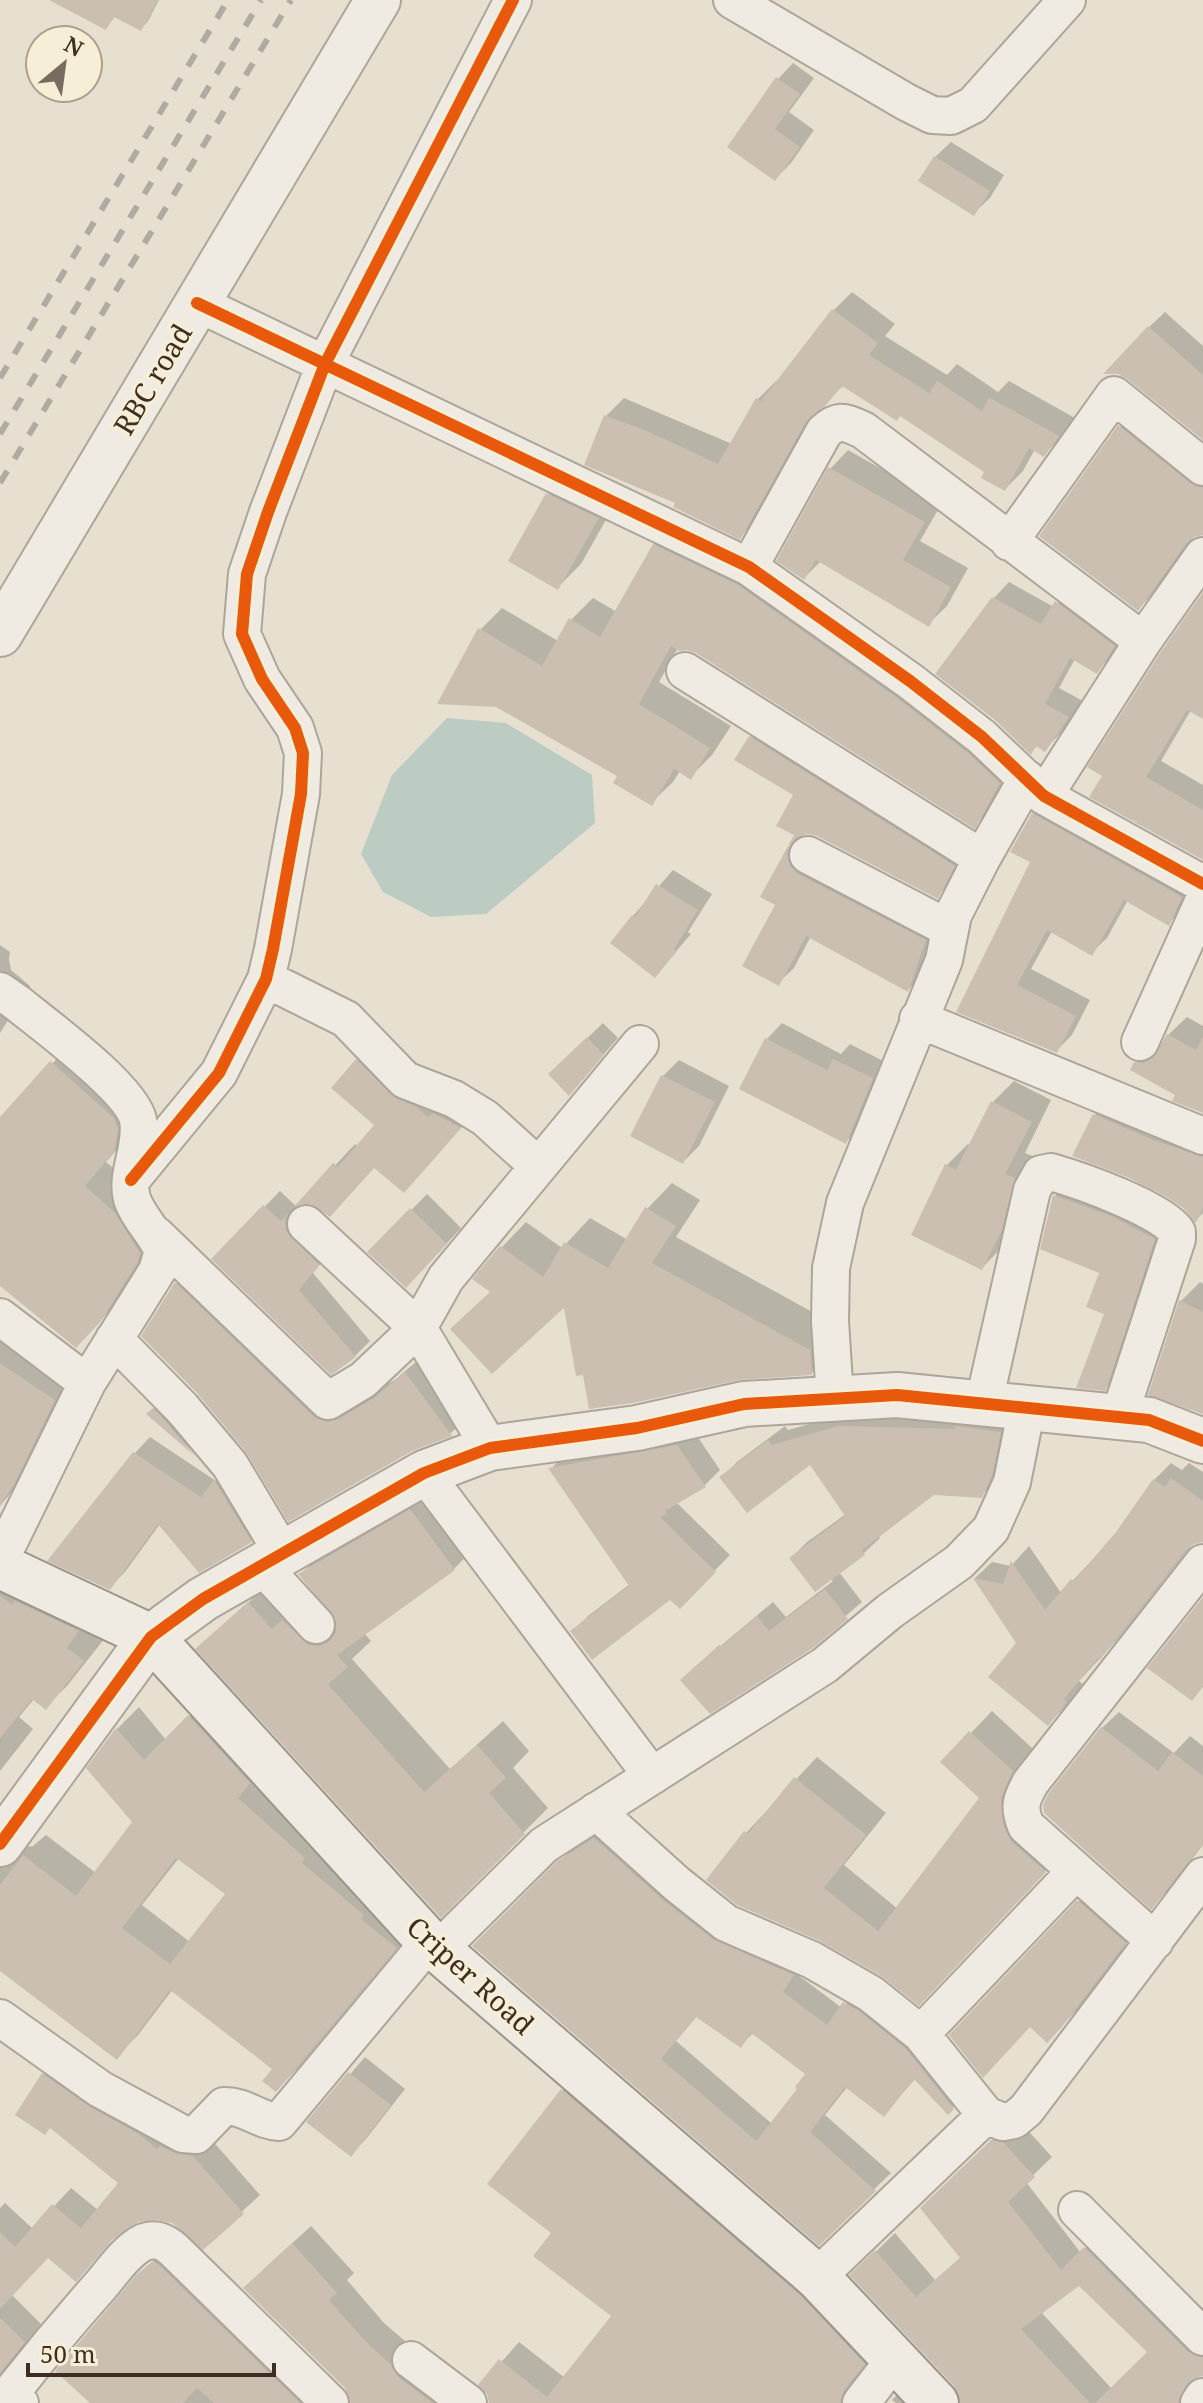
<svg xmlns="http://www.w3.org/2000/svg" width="1203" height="2403" viewBox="0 0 1203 2403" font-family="'Noto Serif',serif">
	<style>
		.water { fill: #bcccc2 }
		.shadow { fill: #0003; fill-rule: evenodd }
		.building { fill: #cbbfb2; fill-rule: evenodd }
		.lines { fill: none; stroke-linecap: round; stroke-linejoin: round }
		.minor-casing { stroke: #ada599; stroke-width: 40 }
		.tertiary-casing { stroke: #ada599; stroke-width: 48 }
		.secondary-casing { stroke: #9c958a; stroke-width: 48 }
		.minor { stroke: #efebe3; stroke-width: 36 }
		.tertiary { stroke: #efebe3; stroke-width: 44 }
		.secondary { stroke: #efebe3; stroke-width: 44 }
		.rail { stroke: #afaaa2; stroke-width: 6; stroke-dasharray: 14 14; stroke-linecap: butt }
		.cycleway-casing { stroke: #f7eed8; stroke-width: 17 }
		.cycleway { stroke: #e8590c; stroke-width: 12 }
		.labels { text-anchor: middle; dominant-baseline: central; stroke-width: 7; stroke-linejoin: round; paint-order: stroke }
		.street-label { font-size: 28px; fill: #3d2e20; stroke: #f7eed8 }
	</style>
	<rect width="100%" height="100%" fill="#e7e0d1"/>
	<!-- water -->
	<path class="water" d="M447,718L506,723L592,775L595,823L486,914L431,917L383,892L361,854L392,775Z"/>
	<!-- shadow -->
	<path class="shadow" d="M89,0H159L148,21L141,29L116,15L106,28Z
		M793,63L814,78L789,112L814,130L791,163L775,179L730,146L778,79Z
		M951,142L1004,175L990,198L974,213L935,157Z
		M852,292L895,324L885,336L947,375L957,364L998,392L1009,381L1075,418L1062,437L1043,455L1035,449L1023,471L1005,489L987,471L901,414L844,385L820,407L758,519L740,537L678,502L606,416L624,398L732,444L758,399L776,381L778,382L834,310Z
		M1165,312L1203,346V437L1149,327Z
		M1135,411L1203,465V534L1195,535L1154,593L1138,609L1120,427Z
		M848,450L942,503L920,541L968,568L947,606L928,624L821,561L804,578L830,469Z
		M571,471L620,495L581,564L558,587L548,495Z
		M676,524L1021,761L996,804L974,826L697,651L687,648H678L659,682L731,726L712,755L690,777L680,771L673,782L651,803L620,776L480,630L502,608L558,641L571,620L593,598L617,612L654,545Z
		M1009,582L1054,607L1072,587L1129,630L1112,656L1097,671L1075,659L1059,688L1083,701L1060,734L1045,749L1038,745L1031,752L996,719L994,598Z
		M1203,596V717L1191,710L1161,761L1203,785V853L1092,796Z
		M766,722L969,850L953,881L937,896L818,834L803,833L805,850L941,925L923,974L908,990L811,936L794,968L778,983L777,904L762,896L796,835L795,795L750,737Z
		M1049,799L1197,881L1184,908L1169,923L1128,900L1107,938L1091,953L1052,931L1031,969L1090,1000L1072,1035L1056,1051L959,1011L1032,861L1033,814Z
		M673,870L712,894L688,932L691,934L655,976L633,916Z
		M0,945L10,952L9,959L11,970L30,986L0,1033Z
		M1187,1017L1203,1026V1111L1136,1063L1154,1044L1163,1045L1168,1035Z
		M603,1023L618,1038L569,1094L550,1074Z
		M782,1023L841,1054L850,1044L887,1063L861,1126L846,1142L767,1039Z
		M75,1039L137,1127L106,1162L138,1189L163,1229L124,1295L99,1322L0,1282V1120Z
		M377,1041L479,1107L424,1170L375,1166L312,1202H301L355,1144L358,1147L376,1125L357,1061Z
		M679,1060L729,1086L699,1146L683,1162L632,1135L663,1076Z
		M1014,1081L1051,1100L1025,1153L1035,1157L1022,1209L1003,1246L982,1268L947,1165L968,1144L971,1146L993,1102Z
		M1113,1096L1203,1133V1213L1196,1220L1185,1207L1128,1175L1074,1155L1095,1115Z
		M1071,1180L1169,1224L1121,1373L1105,1388L1106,1313L1101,1272L1043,1247L1055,1196Z
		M672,1183L700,1200L676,1237L834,1324L837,1348L812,1373L585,1372L565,1304L492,1291L501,1248L526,1222L562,1248L590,1218L628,1240L647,1209Z
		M280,1191L297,1207L300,1203L301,1215L333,1248L313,1273L370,1341L355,1356L214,1259Z
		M427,1194L461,1228L422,1270L370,1252Z
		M195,1264L333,1397L360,1400L396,1379L425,1354L470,1415L450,1434L248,1450L176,1284Z
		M1200,1282L1203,1284V1412L1151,1394L1181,1301Z
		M0,1339L76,1377L24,1477L0,1506Z
		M169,1394L210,1440L196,1454L149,1413Z
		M855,1411L1015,1416L997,1480L981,1496L933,1493L878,1535L880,1538L864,1553L839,1572L862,1602L811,1646L698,1665L773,1602L786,1617L833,1581L791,1558L807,1542L846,1514L810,1462L722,1477L737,1462L785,1426L788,1430Z
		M693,1430L720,1470L705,1485L676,1502L730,1555L680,1606L670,1597L573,1631L588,1616L630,1584L551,1469L566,1453Z
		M150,1437L216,1481L231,1466L266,1525L251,1541L160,1524L125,1572L109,1588L50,1560L135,1453Z
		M1171,1463L1182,1470L1189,1463L1203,1472V1541L1194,1542L1117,1640L1079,1681L1083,1684L1065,1707L1048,1724L1019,1643L975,1578L992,1562L1011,1566L1029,1546L1061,1593L1117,1534L1154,1480Z
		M436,1486L478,1544L454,1569L364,1633L371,1641L352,1659L450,1769L503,1721L529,1751L513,1768L548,1808L441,1915L198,1649L274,1579L309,1596L334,1620L340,1621L301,1574L326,1549Z
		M0,1588L105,1638L67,1686L45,1707L34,1699L19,1717L33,1729L0,1771Z
		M211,1694L417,1925L298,2068L276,2090L274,2069L173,1989L138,2035L116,2057L0,1969V1834L19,1848L33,1846L46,1835L96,1873L134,1822L89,1768L117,1729L139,1707L166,1740ZM179,1858L228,1893L190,1942L142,1905Z
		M992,1711L1033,1749L1022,1775L1025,1805L1066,1849L940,1981L746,1833L817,1757L886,1813L844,1865L898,1909L982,1797L943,1762Z
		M1119,1712L1174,1753L1190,1736L1203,1746V1845L1168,1890L1151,1907L1102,1728Z
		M612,1822L680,1883L809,1958L798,1975L842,2008L862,1987L969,2091L948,2112L916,2078L884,2114L848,2086L825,2115L891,2173L819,2243L475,1946L576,1845ZM697,2016L740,2046L753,2033L808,2074L800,2088L771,2123L676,2041Z
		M1094,1886L1140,1927L1077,2010L1047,2040L1031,2025L952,2035Z
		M61,2057L211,2139L260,2195L203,2247L173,2222L156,2217L138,2220L48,2256L12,2295L41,2324L6,2370L0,2403V2208L5,2203L33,2229L71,2188L98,2210L120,2183L43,2075Z
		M365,2057L405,2089L366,2139L351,2154L309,2122Z
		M581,2072L882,2344L862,2370L846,2403H491L489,2395L481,2385L519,2342L565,2378L613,2316L554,2232L563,2090Z
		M1011,2122L1022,2124L1052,2157L1026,2182L1081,2253L1104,2230L1203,2330V2374L1199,2375L1196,2381L1203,2403H962L956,2385L852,2275L895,2233L935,2280L961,2257L941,2189ZM1079,2283L1149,2352L1112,2389L1041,2312Z
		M311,2226L354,2273L347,2280L384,2323L477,2403H352V2398L264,2269Z
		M157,2257L340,2403H93L138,2277Z
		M914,2378L938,2403H896L892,2400Z"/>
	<!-- building -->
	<path class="building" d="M49,0H158L141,31L114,17L106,30Z
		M776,77L800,94L775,129L800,147L775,181L727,147Z
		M934,156L990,191L974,216L918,181Z
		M832,309L878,343L869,355L929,393L937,381L982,411L989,398L992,399L1059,436L1044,457L1029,448L1005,491L981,478L984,472L900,416L897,421L842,386L826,405L806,422L740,540L673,507L675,503L584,465L604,415L647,431L718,464L756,398L761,401Z
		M1148,326L1203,375V440L1127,379L1118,374H1103Z
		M1118,425L1190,483L1203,488V535L1194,537L1186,544L1138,611L1039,536Z
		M828,467L925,522L903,560L951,587L929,627L816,560L804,580L776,561Z
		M546,493L599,518L558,590L508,561Z
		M653,544L738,585L897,698L968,753L1000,783L975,829L696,653L687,650L679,651L671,646L639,704L710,748L691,780L674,769L652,806L613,783L617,776L496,707L437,704L478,628L542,666L569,618L600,637Z
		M1203,592V719L1187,710L1146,777L1203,810V860L1089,797L1102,776L1087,767L1160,653Z
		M992,597L1041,624L1055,601L1115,646L1097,674L1070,658L1045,704L1069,717L1045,752L1036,746L1031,755L995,720L935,674Z
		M749,736L955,866L938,899L817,836L808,834L797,837L789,846L787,855L790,866L798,874L926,940L908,992L806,936L779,986L742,966L775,905L760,897L794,835L776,826L793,795L734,760Z
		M1032,813L1182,897L1169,926L1124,900L1092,956L1047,930L1017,985L1076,1016L1057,1053L956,1012L1030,862L1010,852Z
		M656,884L698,910L674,949L677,951L655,978L610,943L632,915L635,917Z
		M1167,1034L1196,1050L1203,1037V1113L1172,1101L1175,1095L1130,1070L1134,1062L1143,1063L1153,1058Z
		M587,1037L604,1055L569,1096L548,1074Z
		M765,1038L827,1070L833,1059L873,1078L846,1144L739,1089Z
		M356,1059L397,1099L415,1106L428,1117L433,1113L461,1128L404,1193L374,1168L330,1217L311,1204H301L293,1208L333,1163L338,1167L374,1125L331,1088Z
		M50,1061L114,1118L118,1130L114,1152L85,1186L115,1213L140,1253L138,1262L101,1321L76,1348L0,1286V1117Z
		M661,1075L715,1102L683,1164L630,1136Z
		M991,1101L1032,1122L1005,1174L1015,1178L1001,1232L982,1270L911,1235L945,1164L956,1170Z
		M1093,1114L1153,1140L1203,1157V1208L1196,1223L1183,1208L1165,1196L1127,1177L1072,1156Z
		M1053,1195L1111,1216L1155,1239L1106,1391L1076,1388L1104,1314L1086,1307L1099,1273L1040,1249Z
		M263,1205L281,1221L289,1212L285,1220L286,1231L319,1265L299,1290L356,1357L331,1375L211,1259Z
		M645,1207L676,1226L652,1263L810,1350L812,1375L739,1380L633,1403L589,1409L583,1375L576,1376L564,1308L492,1374L450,1329L490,1292L472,1279L500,1246L543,1277L564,1242L608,1268Z
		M410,1208L447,1244L406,1288L367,1252Z
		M175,1282L314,1417L327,1422L339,1419L374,1398L405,1372L452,1436L412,1451L288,1522L246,1452L197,1393L141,1336Z
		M1179,1300L1203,1312V1414L1148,1395Z
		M0,1363L55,1400L14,1485L0,1505Z
		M153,1408L166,1422L196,1457L146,1414Z
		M838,1426L955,1429V1426L1001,1432L992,1476L982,1498L934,1495L862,1550L865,1555L815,1592L789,1558L845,1516L810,1465L747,1513L719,1477L768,1440L772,1445Z
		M677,1445L706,1487L665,1511L667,1514L660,1517L716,1572L680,1609L670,1600L592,1660L570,1631L629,1586L548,1468Z
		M133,1452L201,1497L214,1480L252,1542L199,1573L158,1524L110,1590L47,1561Z
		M1171,1478L1203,1501V1542L1194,1544L1186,1550L1100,1660L1098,1658L1064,1699L1067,1702L1048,1726L988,1677L1016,1643L973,1578L1003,1584L1011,1561L1045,1610L1071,1579L1074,1581L1116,1532L1153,1479L1165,1487Z
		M410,1509L455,1570L337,1655L348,1667L328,1684L424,1792L477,1745L506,1778L489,1793L525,1834L441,1918L195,1649L248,1602L272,1629L282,1620L309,1645L320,1646L330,1641L336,1632V1620L298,1574Z
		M825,1589L848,1619L813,1648L710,1714L680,1680L719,1645L721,1647L757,1616L769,1631Z
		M0,1595L12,1605L15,1601L79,1631L67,1648L84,1661L46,1710L32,1699L0,1738Z
		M1203,1597V1687L1192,1701L1147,1668Z
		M188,1715L250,1783L238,1798L305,1858L302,1863L364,1915L361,1919L397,1948L276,2092L262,2081L272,2069L170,1990L117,2060L0,1971V1885L23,1855L76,1896L132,1822L86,1768L116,1728L144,1760ZM176,1858L225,1894L170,1964L122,1928Z
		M1101,1727L1158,1771L1172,1752L1203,1776V1844L1151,1910L1044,1813L1043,1805L1048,1794Z
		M969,1731L1013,1771L1001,1798L1004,1827L1012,1842L1046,1872L919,2006L881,1976L820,1941L737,1905L706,1880L744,1831L748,1834L794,1777L866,1835L824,1888L878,1931L979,1798L940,1762Z
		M594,1838L663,1900L713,1939L794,1975L783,1992L827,2025L843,2002L859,2011L906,2049L954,2109L948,2115L914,2079L884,2117L845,2087L810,2132L876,2191L819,2246L472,1946L557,1861ZM696,2017L741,2048L751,2033L805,2074L795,2087L797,2089L758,2139L755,2140L661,2059Z
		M1077,1900L1126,1943L1061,2028L1047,2043L1030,2027L983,2078L949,2035Z
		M348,2072L391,2105L351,2157L306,2122Z
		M42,2073L90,2107L137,2133L157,2149L160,2146L174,2153L193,2156L244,2214L203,2250L172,2223L156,2220L138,2222L112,2240L76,2282L48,2258L0,2309V2232L15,2247L52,2204L81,2228L118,2183L50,2128L45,2135L15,2115Z
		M561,2089L800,2295L865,2364L844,2390L840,2403H489L487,2394L478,2385L499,2359L547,2397L611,2316L533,2256L551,2233L487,2184Z
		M991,2140L1003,2142L1035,2177L1008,2202L1061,2270L1084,2247L1188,2352L1203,2357V2376L1193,2379L1186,2385L1178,2403H1095L1147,2352L1079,2286L1021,2329L1090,2403H960L954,2386L849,2275L875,2250L916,2297L960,2258L920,2208Z
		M292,2243L337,2293L329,2300L365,2341L391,2365L398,2377L433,2403H350L345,2388L243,2288Z
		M153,2261L162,2268L300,2403H214L197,2388L183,2403H90L55,2371L136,2275Z
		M0,2318L25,2342L0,2373Z"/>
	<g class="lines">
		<!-- minor casing -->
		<g class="minor-casing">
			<path id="minor" d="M732,0L906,102L932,115L951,116L973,105L1067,0
				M197,303L749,567L910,681L982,737L1044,796L1203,884
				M1009,542L1114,395L1203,467
				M749,567L824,432C839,418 844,422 863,430L1143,641
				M685,671L982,858
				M1044,796L1143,641L1203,556
				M808,855L950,929
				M266,979L346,1019L405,1080L454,1099L485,1118L538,1166
				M0,991L16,1002C44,1025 131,1088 138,1120C143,1147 125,1174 132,1199C139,1219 155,1232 163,1251L157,1271L87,1383
				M918,1019L1203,1136
				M1140,1042L1203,902
				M131,1180L219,1073L266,979L273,949L301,794L303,753L295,728L262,679L242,634L247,574L268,512L325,364L513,0
				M156,1235L328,1401L363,1380L418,1328L306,1224
				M0,1317L87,1383L0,1560
				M114,1339L182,1408L230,1465L282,1552
				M835,1399L830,1321L831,1268L845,1203L944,960L953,915L982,858L1027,779
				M984,1402L1032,1190L1041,1174L1051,1172C1079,1180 1162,1209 1177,1232V1239L1119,1417
				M490,1448L418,1328L446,1278L640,1044
				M424,1473L652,1776
				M260,1564L316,1625
				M596,1811L677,1884L726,1923L812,1960L871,1994L921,2034L986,2115L1003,2122L1014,2120L1026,2110L1203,1876
				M1155,1941L1026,1826C1018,1807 1021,1799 1031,1782L1203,1563
				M438,1950L544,1845L825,1665L890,1611L959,1562L991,1529L1012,1482L1027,1407
				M0,2018L100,2089L183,2134L196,2135L224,2106C244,2105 259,2121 279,2122L429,1942
				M921,2034L1076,1871
				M1077,2210L1203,2337
				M817,2277L986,2115
				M411,2360L468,2403
				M20,2403L10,2394C39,2357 69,2321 101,2285C113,2271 127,2250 144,2242C158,2237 168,2244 177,2253L330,2403
				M861,2403L895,2359
				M1199,2403L1203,2397"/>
		</g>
		<!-- tertiary casing -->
		<g class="tertiary-casing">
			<path id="tertiary" d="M0,634L378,0
				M0,1844L151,1637L203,1599L424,1473L490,1448L637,1428L744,1404L897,1395L1149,1420L1203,1441"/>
		</g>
		<!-- secondary casing -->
		<g class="secondary-casing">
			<path id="secondary" d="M0,1566L151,1637L429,1942L817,2277L936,2403"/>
		</g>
		<!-- minor -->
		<use href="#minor" class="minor"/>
		<!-- tertiary -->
		<use href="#tertiary" class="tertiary"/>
		<!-- secondary -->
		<use href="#secondary" class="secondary"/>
		<!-- rail -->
		<path class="rail" d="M0,378L228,0
			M0,434L261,0
			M0,483L291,0"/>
		<!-- cycleway casing -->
		<g class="cycleway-casing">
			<path id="cycleway" d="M197,303L749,567L910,681L982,737L1044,796L1203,884
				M131,1180L219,1073L266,979L273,949L301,794L303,753L295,728L262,679L242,634L247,574L268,512L325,364L513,0
				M0,1844L151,1637L203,1599L424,1473L490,1448L637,1428L744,1404L897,1395L1149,1420L1203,1441"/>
		</g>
		<!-- cycleway -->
		<use href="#cycleway" class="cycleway"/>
	</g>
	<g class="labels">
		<!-- street labels -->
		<g class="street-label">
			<text transform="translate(152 379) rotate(-59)">RBC road</text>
			<text transform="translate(471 1975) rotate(42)">Criper Road</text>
		</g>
	</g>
	<!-- north arrow -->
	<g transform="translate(64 64) rotate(29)"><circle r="38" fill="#f7eed8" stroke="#ada18e" stroke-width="2"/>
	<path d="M0-6L14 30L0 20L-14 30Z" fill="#786c5e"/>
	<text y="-12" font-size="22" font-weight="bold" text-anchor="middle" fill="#3d2e20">N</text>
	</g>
	<!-- scale -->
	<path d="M28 2363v12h246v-12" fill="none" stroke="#3d2e20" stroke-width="4"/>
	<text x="40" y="2363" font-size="24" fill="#3d2e20" stroke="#f7eed8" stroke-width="6" paint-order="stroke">50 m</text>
</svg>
